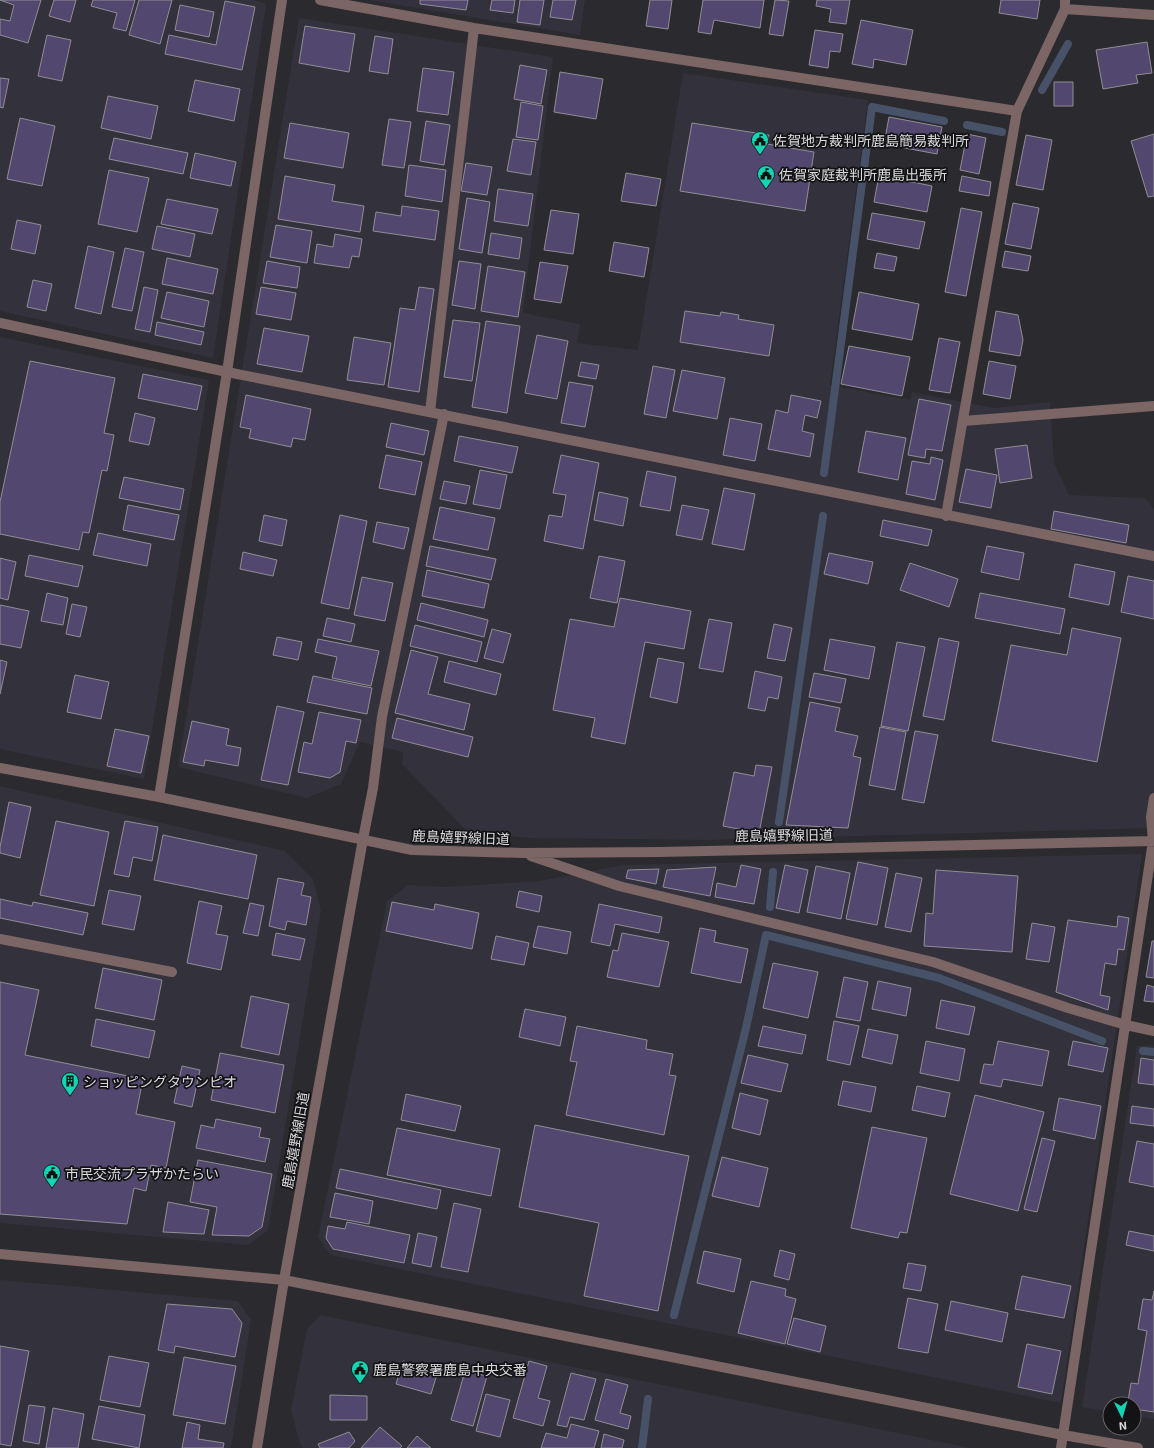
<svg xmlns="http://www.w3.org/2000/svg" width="1154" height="1448" viewBox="0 0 1154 1448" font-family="'Exo 2','Noto Sans JP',sans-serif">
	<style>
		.built { fill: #33313b }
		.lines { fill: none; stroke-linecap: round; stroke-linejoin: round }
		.stream { stroke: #475269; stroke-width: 8 }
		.building { fill: #52476f; stroke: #908e94 }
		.minor { stroke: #7c6565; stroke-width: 10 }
		.labels { text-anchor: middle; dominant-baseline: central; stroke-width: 3.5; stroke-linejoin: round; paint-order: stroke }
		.poi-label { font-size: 14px; fill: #dbdadd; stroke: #131315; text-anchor: start }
		.street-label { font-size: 14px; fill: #dbdadd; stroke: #131315 }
	</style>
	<rect width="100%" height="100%" fill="#2b2a2e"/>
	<!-- built -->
	<path class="built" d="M0,0H254L266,4L213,358L0,311Z
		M369,0H585L580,35Z
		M299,18L553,57L523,312L532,315L580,324L577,343L638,350L683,73L868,100L830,385L910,400L912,392L994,408L1050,402L1054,463L1069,495L1145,498L1154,509V828L710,840L528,838L468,832L402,764L403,752L360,742L341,784L307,798L178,767Z
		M0,337L209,380L144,779L0,749Z
		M0,786L285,851L313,879L321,910L268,1230L248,1245L0,1223Z
		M1142,854L1061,1403L330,1255L318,1237L387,901L408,885L446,887L539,881L623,865Z
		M1137,1046H1154V1419L1134,1416V1404H1110V1412L1082,1407Z
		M0,1280L238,1301L251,1320L231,1448H0Z
		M320,1315L971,1448H303L300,1444L291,1410L307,1329Z"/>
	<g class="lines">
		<!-- stream -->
		<path class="stream" d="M1042,90L1068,44
			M967,125L1002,132
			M824,473L872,107L944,121
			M779,822L823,516
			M770,907L773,872
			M1143,1051L1154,1052
			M674,1315L746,1028L766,935L939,978L1102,1041
			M642,1448L648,1399"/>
	</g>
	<!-- building -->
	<path class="building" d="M0,0H41L28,43L0,35V19L10,21L14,5Z
		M54,0H76L70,22L49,16Z
		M93,0H135L126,31L113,28L117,13L91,6Z
		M139,0H172L160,44L129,35Z
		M420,0H468L466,10L420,4Z
		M492,0H515L513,13L490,10Z
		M520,0H544L540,25L517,22Z
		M553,0H576L572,20L550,17Z
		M650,0H672L668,29L646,26Z
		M703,0H764L760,28L714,20L711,34L698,32Z
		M775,0L789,1L783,36L769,34Z
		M817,0H850L846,24L829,22L831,9L816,6Z
		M1001,0H1040L1037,19L999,13Z
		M225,1L255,7L242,70L165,54L169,35L216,45Z
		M180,5L214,12L209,37L175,30Z
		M861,20L913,30L906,65L874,59L873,68L852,64Z
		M305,26L355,34L349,72L299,63Z
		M815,30L843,34L840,52L830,51L828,68L809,65Z
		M47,35L71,40L62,81L38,76Z
		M375,36L393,39L388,74L369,71Z
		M1147,42L1152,73L1136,75L1138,83L1103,89L1096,50Z
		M520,65L547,70L541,104L514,99Z
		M423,68L454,72L448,115L417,111Z
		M560,72L603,79L596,119L554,112Z
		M0,78L9,79L3,108L0,107Z
		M195,80L240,89L234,121L188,111Z
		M1054,82H1073V106H1054Z
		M108,96L158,106L151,139L101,128Z
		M521,102L543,106L538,140L516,137Z
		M889,117L942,127L937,154L884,144Z
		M20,118L55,126L42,186L7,179Z
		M389,119L411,122L404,168L382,165Z
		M426,121L450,125L444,165L420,161Z
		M290,123L349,133L343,168L284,158Z
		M692,123L769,135L767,144L814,152L805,211L680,191Z
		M967,134L986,138L979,174L960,170Z
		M1154,134V196L1148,197L1131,141Z
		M1026,135L1052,140L1043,190L1016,185Z
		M114,138L188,153L183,174L109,159Z
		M513,139L536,142L531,175L507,171Z
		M195,153L236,162L231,186L190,178Z
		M466,163L492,167L487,195L461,191Z
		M409,165L446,170L442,202L405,196Z
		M109,170L149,178L137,232L98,224Z
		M626,173L661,179L656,206L621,201Z
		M879,175L932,186L927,212L874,202Z
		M285,176L335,185L332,201L364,206L360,232L278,219Z
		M962,176L991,182L989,196L959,191Z
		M498,189L533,194L528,226L494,221Z
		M467,198L490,202L482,253L459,249Z
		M167,199L218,209L212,234L161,224Z
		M1013,203L1039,208L1031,249L1005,244Z
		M402,206L439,211L435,240L373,231L376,212L401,216Z
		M961,208L982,212L966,296L945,292Z
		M551,210L579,214L573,254L544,250Z
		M872,213L925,222L919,249L867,239Z
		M17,220L41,225L35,254L11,249Z
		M276,225L312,231L307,263L270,257Z
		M157,226L195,234L190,257L152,249Z
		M491,233L522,238L519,259L488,254Z
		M335,234L362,239L359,257L352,256L349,268L314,263L317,244L333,247Z
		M614,242L649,248L644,277L609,271Z
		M88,246L114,252L101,314L75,308Z
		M125,248L144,252L132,311L112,307Z
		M1005,251L1031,256L1028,271L1002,267Z
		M877,253L897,257L894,271L874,268Z
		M167,258L218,269L213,294L162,284Z
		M267,261L300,267L297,288L263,283Z
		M459,261L481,264L475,309L452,305Z
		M540,262L568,266L561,303L534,299Z
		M488,266L525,272L518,317L481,311Z
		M33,280L52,284L46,311L27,307Z
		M144,287L158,290L150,332L135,329Z
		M261,287L296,293L291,320L256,314Z
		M419,287L434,289L419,392L388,387L400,308L415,310Z
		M167,292L209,301L204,327L161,318Z
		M859,292L919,304L912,340L852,329Z
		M685,311L720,316L721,312L739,315L738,319L774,325L769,356L680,342Z
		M996,311L1018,315L1023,340L1020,356L989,351Z
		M453,320L480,323L472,381L444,377Z
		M486,321L520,326L507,413L472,407Z
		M157,322L204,332L201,345L155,335Z
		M264,328L309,336L302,372L257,364Z
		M537,335L568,341L557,399L525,393Z
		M354,337L391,343L384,385L347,380Z
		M939,338L960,342L950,393L929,390Z
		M849,346L910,357L902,396L841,384Z
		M30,361L115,378L104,433L114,435L107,471L102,470L89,533L83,532L79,550L0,534V502Z
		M989,361L1016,366L1010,399L983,394Z
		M581,362L599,365L596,379L578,376Z
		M653,366L675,370L666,418L644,414Z
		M682,370L725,378L717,419L673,411Z
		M143,374L202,386L197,410L138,398Z
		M569,382L593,386L585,427L561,423Z
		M246,395L311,409L305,440L293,438L291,447L249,438L251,429L240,427Z
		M791,395L821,401L817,418L805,415L802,431L814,434L810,457L768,449L776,410L788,413Z
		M919,399L951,405L942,451L926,449L925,458L908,455Z
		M135,413L155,418L149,445L129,441Z
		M730,418L762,424L755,461L723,455Z
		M391,423L429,431L424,455L386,447Z
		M866,431L906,438L898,480L858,472Z
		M459,436L518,447L512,473L454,461Z
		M1027,445L1032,478L1000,483L995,449Z
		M386,455L422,462L415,495L379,488Z
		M561,455L599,463L583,549L544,541L549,515L562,517L566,495L553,493Z
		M931,457L943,460L935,500L906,494L912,461L930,464Z
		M966,469L997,475L991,508L959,502Z
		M480,470L507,475L500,509L473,504Z
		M647,471L676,477L670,511L640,506Z
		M124,477L184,489L180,510L119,498Z
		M444,481L470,486L466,504L440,499Z
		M724,488L755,494L744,550L712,544Z
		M599,492L628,498L623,526L594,520Z
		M128,505L179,515L174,540L123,530Z
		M682,505L709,510L702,540L676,535Z
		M440,507L495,518L488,550L433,539Z
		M1054,511L1129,525L1126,543L1051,529Z
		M264,515L287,520L282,546L259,541Z
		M340,515L367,521L349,609L321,603Z
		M883,520L932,530L928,546L880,536Z
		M377,522L409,528L404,549L373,542Z
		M98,533L151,544L147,566L93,555Z
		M430,546L496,559L491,580L426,566Z
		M987,546L1024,553L1019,580L981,572Z
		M243,552L277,560L273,576L240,569Z
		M829,553L873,562L868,584L824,574Z
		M29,555L83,566L78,587L25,576Z
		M599,556L625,561L617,603L590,598Z
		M0,558L16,562L8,600L0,598Z
		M910,563L958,579L949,607L900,590Z
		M1075,564L1115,572L1109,605L1069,597Z
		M427,570L489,584L484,608L422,596Z
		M1128,576L1154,581V619L1121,612Z
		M362,577L393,583L385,621L354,615Z
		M47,593L68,598L63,625L41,621Z
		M980,593L1065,609L1060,634L975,618Z
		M620,598L691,611L684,649L645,642L625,744L591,737L595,718L553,710L570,619L614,627Z
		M421,603L488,620L484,637L417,620Z
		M72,604L87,607L80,637L66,634Z
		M0,605L29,611L21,648L0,644Z
		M327,618L355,624L351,642L323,636Z
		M709,619L732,623L723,672L699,668Z
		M774,624L792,628L785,661L767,658Z
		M415,625L482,642L477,662L410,646Z
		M1072,628L1121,638L1097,762L992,741L1011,645L1067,655Z
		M492,629L511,634L503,663L484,658Z
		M277,637L302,642L298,660L273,655Z
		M939,638L959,642L944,720L923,716Z
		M318,639L379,651L371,686L332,678L337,657L315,652Z
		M830,639L875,647L869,679L824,670Z
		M897,642L925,647L908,731L881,726Z
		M411,650L438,657L428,694L470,704L464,730L395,713Z
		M658,658L684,663L677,703L650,697Z
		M0,660L7,662L0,694Z
		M449,661L501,674L496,695L444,682Z
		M755,671L782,677L778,699L768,697L765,711L748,708Z
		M814,673L846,679L841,703L809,697Z
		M75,675L109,682L101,719L67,712Z
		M313,676L372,688L367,714L307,702Z
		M810,702L840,708L835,731L858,736L853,756L861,758L848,828L786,825Z
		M277,706L304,712L288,785L261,780Z
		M319,712L361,720L356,743L346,741L340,772L330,778L298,772L304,742L312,744Z
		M397,718L473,737L468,757L392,738Z
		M192,721L229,729L226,745L241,748L238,766L205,760L204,766L183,762Z
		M880,727L906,732L895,790L869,785Z
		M115,729L149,736L141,773L107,766Z
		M915,731L938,735L924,803L902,799Z
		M756,765L772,767L759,833L723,826L734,772L754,776Z
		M9,802L31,807L20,858L0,853V847Z
		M56,821L109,832L94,906L40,895Z
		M125,821L158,827L152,861L133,857L129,877L114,874Z
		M163,835L257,855L248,899L154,880Z
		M858,862L888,868L877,925L846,919Z
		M741,865L761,869L754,904L715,897L717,883L736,887Z
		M785,865L808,870L799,913L776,908Z
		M816,866L850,873L841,919L807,912Z
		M716,867L710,896L663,887L667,870Z
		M659,869L656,884L626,878L628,870Z
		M936,870L1018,876L1012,952L924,946L926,913L933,914Z
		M896,873L922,878L911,932L885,927Z
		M278,878L304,883L301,895L311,897L306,925L287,921L285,930L269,926Z
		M109,890L141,896L134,930L102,924Z
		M519,891L542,896L539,912L516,907Z
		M0,899L32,906L33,902L88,913L83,935L0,918Z
		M199,901L222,906L216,934L228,936L221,970L187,963Z
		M392,902L434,910L435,904L479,913L472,949L386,931Z
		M250,903L264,906L258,936L243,933Z
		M599,904L662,917L659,933L615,924L610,946L591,942Z
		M1118,916L1129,918L1124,950L1118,949L1116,965L1105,963L1100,995L1110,997L1108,1010L1056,992L1068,920L1117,927Z
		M1032,923L1055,927L1049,962L1026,959Z
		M538,926L571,932L567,954L533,947Z
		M700,928L716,931L714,942L748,949L741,983L691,973Z
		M276,933L305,939L300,960L272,955Z
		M622,933L669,942L659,987L607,977L613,950L618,951Z
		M496,936L529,943L524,965L491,959Z
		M1152,941H1154V978L1146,977Z
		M773,963L818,972L808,1018L763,1008Z
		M103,968L162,980L154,1020L95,1008Z
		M844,977L868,982L860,1021L836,1017Z
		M878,981L911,988L906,1016L872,1009Z
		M0,982L39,990L25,1055L143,1079L136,1114L175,1122L166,1168L151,1165L146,1191L134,1188L127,1224L0,1214Z
		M1147,985L1154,987V1002L1144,1001Z
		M251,996L289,1004L279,1055L241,1047Z
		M941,1000L975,1007L969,1035L936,1028Z
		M525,1009L566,1017L560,1046L519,1037Z
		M96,1019L155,1031L149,1058L91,1046Z
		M834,1021L859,1026L850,1065L827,1060Z
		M577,1026L647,1040L646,1049L673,1054L669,1075L676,1076L664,1135L566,1115L577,1062L570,1061Z
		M763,1026L806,1035L802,1054L758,1046Z
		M868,1029L898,1035L892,1064L862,1057Z
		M926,1041L965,1049L959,1081L920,1073Z
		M998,1041L1049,1051L1042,1086L1003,1079L1001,1087L980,1083L984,1064L993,1065Z
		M1073,1041L1108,1048L1103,1072L1068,1065Z
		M220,1053L284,1065L275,1113L211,1100Z
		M748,1055L788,1064L781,1092L741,1083Z
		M1141,1058L1154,1060V1085L1138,1083Z
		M182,1066L200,1070L192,1107L174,1103Z
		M843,1081L876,1087L871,1112L838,1105Z
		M917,1086L950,1093L945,1117L912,1110Z
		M740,1093L768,1100L760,1135L732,1128Z
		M406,1094L461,1106L455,1131L401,1120Z
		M975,1095L1044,1112L1018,1211L950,1194Z
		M1059,1098L1101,1106L1095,1139L1053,1130Z
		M1132,1106L1154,1109V1126L1130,1123Z
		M216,1119L261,1128L259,1137L270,1139L265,1162L196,1148L201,1125L214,1128Z
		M535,1125L689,1156L658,1311L584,1296L599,1223L519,1207Z
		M872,1127L927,1138L907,1233L900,1232L898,1238L851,1228Z
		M397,1128L500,1149L491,1196L387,1175Z
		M1042,1138L1055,1141L1037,1212L1024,1209Z
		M1137,1141L1154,1144V1187L1129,1182Z
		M722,1157L768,1168L759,1207L712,1196Z
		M198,1160L272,1174L262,1227L249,1236L212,1235L217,1207L190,1202Z
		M340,1169L441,1190L437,1209L336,1188Z
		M335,1193L373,1201L369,1224L330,1217Z
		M168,1202L209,1210L204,1234L163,1232Z
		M454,1203L481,1209L468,1272L441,1267Z
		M347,1222L410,1235L404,1263L333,1249L326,1238L328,1226L345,1229Z
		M1129,1231L1154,1236V1251L1126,1245Z
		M418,1233L437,1237L431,1267L412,1263Z
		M780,1250L795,1254L789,1280L774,1276Z
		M704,1251L741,1259L734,1292L697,1283Z
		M908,1263L926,1266L921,1291L903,1288Z
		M1022,1276L1071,1286L1064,1318L1015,1309Z
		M751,1281L786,1289L785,1296L796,1299L785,1344L738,1333Z
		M1154,1291V1412L1134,1409V1402L1128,1401L1131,1383L1138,1384L1147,1331L1138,1329L1143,1299L1152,1300Z
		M908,1298L938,1304L928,1353L898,1348Z
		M951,1301L1008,1313L1002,1342L945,1330Z
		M167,1304L232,1309L242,1323L235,1357L175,1346L174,1353L158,1350Z
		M794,1318L826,1326L820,1352L787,1344Z
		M1027,1344L1061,1351L1052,1394L1018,1387Z
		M0,1346L29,1351L11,1446L0,1444Z
		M109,1356L149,1363L140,1407L100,1400Z
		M184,1357L236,1366L225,1424L173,1415Z
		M403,1361L438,1371L431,1394L396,1384Z
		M529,1361L547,1366L538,1398L550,1401L543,1426L513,1418Z
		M465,1371L487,1376L473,1426L451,1420Z
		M571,1373L596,1379L584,1420L570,1417L567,1427L557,1425Z
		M606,1379L628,1385L620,1413L631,1416L628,1429L595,1420Z
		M486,1394L510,1400L500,1437L476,1431Z
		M330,1395L367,1396V1420H330Z
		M29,1405L45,1407L39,1444L23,1441Z
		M99,1406L145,1415L139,1448L92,1439Z
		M53,1408L84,1414L78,1448H46Z
		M187,1422L200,1425L198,1439L224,1443L223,1448H182Z
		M571,1424L599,1431L594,1448H541L546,1433L567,1438Z
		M380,1427L402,1446L400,1448H361Z
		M349,1432L355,1441L349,1448H320L318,1444Z
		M604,1434L624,1440L622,1448H601Z
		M417,1436L431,1448H407Z"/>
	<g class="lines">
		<!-- minor -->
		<path class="minor" d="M320,0L474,28L1017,111
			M1065,9L1154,15
			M0,323L227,372L1154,556
			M430,412L474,28
			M963,421L1154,406
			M946,516L1017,111L1065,9V0
			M0,768L159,797L412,850L523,853L660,852L1154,841
			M159,797L227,372L282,0
			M531,856L619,886L933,962L1068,1008L1126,1025L1154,1031
			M0,939L172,972
			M0,1254L284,1280L1063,1435L1138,1448
			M257,1448L284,1280L363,839L373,788L382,717L444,414
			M1061,1448L1153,841L1151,817L1154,798"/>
	</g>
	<!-- icons -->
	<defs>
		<g id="civic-pin" transform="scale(0.9)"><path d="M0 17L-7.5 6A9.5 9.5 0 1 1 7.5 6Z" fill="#13d5b3" stroke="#131315"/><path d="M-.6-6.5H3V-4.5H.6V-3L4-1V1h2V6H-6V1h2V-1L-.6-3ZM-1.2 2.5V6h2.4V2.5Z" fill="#111"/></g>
		<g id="building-pin" transform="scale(0.9)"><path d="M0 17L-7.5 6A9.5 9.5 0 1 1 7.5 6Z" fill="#13d5b3" stroke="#131315"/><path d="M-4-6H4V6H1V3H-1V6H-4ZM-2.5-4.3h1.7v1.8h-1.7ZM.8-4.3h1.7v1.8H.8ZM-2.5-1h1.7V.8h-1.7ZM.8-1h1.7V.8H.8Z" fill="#111"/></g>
	</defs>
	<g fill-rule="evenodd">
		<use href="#civic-pin" x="760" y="140"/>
		<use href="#civic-pin" x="766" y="174"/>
		<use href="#building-pin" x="70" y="1081"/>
		<use href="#civic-pin" x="52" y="1173"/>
		<use href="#civic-pin" x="360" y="1369"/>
	</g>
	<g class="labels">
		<!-- poi labels -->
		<g class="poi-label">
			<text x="773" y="140">佐賀地方裁判所鹿島簡易裁判所</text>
			<text x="779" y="174">佐賀家庭裁判所鹿島出張所</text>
			<text x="83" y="1081">ショッピングタウンピオ</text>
			<text x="65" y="1173">市民交流プラザかたらい</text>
			<text x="373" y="1369">鹿島警察署鹿島中央交番</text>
		</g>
		<!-- street labels -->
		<g class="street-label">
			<text transform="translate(784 835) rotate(-1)">鹿島嬉野線旧道</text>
			<text transform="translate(461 837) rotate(2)">鹿島嬉野線旧道</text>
			<text transform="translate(295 1140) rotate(-80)">鹿島嬉野線旧道</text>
		</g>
	</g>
	<!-- north arrow -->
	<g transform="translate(1122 1416) rotate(175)"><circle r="19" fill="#131315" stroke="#636365"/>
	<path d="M0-3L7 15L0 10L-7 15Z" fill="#13d5b3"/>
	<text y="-6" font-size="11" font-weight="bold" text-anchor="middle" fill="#dbdadd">N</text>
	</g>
</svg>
